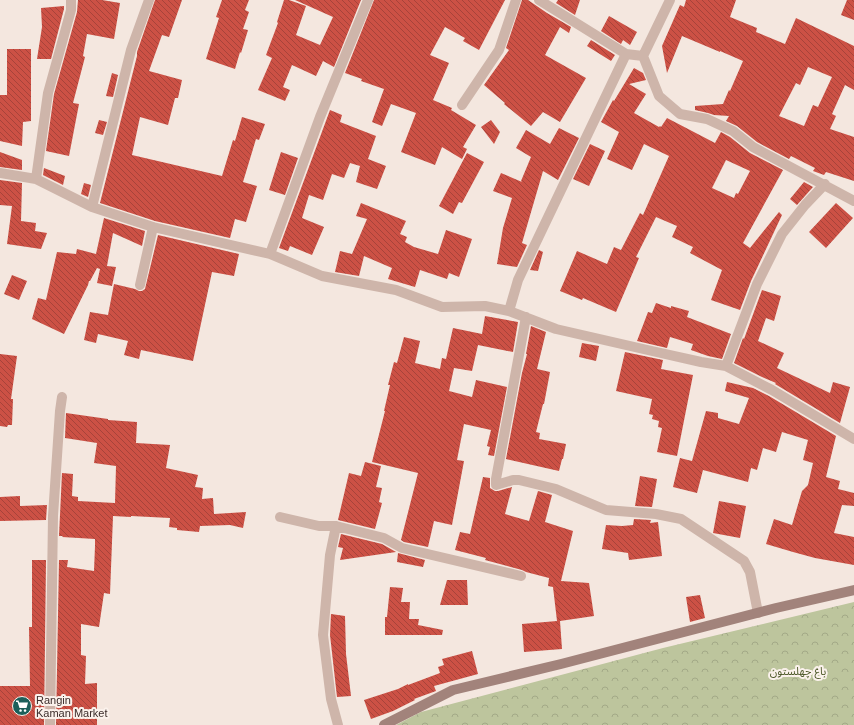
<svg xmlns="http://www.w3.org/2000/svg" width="854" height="725" viewBox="0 0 854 725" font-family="Helvetica,'Noto Sans Arabic',sans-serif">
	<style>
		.park { fill: url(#park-crowns) }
		.building { fill: url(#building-back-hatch); fill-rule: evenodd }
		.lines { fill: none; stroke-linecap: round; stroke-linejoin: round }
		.street { stroke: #ceb5aa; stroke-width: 10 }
		.secondary { stroke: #a2837b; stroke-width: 10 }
		.labels { text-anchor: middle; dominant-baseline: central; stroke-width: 4; stroke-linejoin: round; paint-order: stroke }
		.park-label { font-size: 11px; fill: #505b2c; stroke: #fbf2ec }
		.poi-label { font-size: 11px; fill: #3b2c2a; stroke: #fbf2ec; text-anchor: start }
	</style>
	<defs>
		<pattern id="park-crowns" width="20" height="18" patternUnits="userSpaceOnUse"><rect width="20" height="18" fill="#bdc59d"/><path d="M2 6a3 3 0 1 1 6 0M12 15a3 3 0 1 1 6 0" fill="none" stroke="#a3a987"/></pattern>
		<pattern id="building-back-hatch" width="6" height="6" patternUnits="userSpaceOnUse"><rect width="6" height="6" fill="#cc5145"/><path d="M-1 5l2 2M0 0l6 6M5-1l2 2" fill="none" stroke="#a7433a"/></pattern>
	</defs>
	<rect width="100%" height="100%" fill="#f4e7df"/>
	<!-- park -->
	<path class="park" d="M854,602V725H396L421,712L663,648Z"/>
	<!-- building -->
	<path class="building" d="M78,0H102L120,3L114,39L87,34L83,56L85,57L73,103L79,104L69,156L46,151L54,94L77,12Z
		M155,0H182L169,37L162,35L149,71L182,80L178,98H175L168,125L140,117L132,155L222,176L233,140L235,141L242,117L265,124L259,140L256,139L243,182L257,186L246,222L235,219L230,238L155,221L100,203L137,56V52Z
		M222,0H249L245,10L249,12L243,29L248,30L241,53L240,52L235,69L206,59L219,18L216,17Z
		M284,0H289L306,6L296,35L320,45L333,17L295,0H361L334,67L323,61L316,76L292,65L283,87L290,90L285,101L258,90L272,58L266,55L278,23L277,22Z
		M374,0H505L479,50L463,41L465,38L445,27L430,55L449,63L433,100L452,108L451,110L476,125L463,147L467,149L462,159L442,147L435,165L401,152L416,113L391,104L382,126L372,122L384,89L361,81L362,79L345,73Z
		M522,0H528L547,13L571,27L569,33L560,27L545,55L586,78L560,122L543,112L531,126L504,104L505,103L484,85L509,50L506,48Z
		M558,0H580L575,15L556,3Z
		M686,0H736L730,17L757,28L756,32L785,44L796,18L854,46V90L845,85L832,114L836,116L830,129L854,137V181L826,172L824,175L813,171L815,168L791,156L789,159L757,142L737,126L726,121L729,116L714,115L708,113L695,110V106L723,104L729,90L730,91L743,61L720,51V52L682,36L667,73L662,46L680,5L684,7ZM808,67L832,77L818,107L813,105L804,126L779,116L796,83L800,85Z
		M847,0H854V20L841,15Z
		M64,6V9L51,59H37L42,27L41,8Z
		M609,16L637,32L630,45L623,40L621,44L601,31Z
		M591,40L615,55L611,61L587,46Z
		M7,49H31V121L23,122L22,146L0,141V95H7Z
		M634,68L643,73L646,80L629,84L646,94L634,113L659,127L660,126L661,127L667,118L715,143L721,132L730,137L750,153L783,170L743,243L750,248L779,212L782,215L751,281L740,310L711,300L722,270L690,253L693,247L672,237L677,226L656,217L636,257L639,258L616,312L583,298L582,300L560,291L577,251L607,264L614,247L621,250L640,213L643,215L669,156L644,144L632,170L607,159L619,132L601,122L613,100L614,101ZM726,160L750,171L738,194L736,193L734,198L712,188Z
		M112,73L118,75L113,97L106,96Z
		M330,110L342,115L340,122L376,136L368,159L386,166L377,189L356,182L360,166L350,163L344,178L332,174L323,200L309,195L302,218L324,227L312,255L290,246L288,251L279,248Z
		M99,120L107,122L103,135L95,133Z
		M491,120L500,132L494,144L481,127Z
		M559,128L579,138L558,180L543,171L522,243L527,245L517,267L497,264L503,228L512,198L493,191L501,173L522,182L521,181L531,157L516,148L526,130L550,144Z
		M590,144L605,151L589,186L573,179Z
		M0,152L22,160V170L0,167Z
		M281,152L298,158L285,195L269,190Z
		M467,153L484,162L462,203L459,202L453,214L439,206Z
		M44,168L65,176L63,185L43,175Z
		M0,180L22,183L21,221L36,223L35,231L47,233L41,249L7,244L12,206L0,205Z
		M804,182L813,187L797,205L790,199Z
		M84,183L91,185L88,197L81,194Z
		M361,203L406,221L400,234L407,237L405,242L414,247L438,254L446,230L472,239L459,277L449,273L447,279L420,270L415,287L388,279L392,268L364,256L359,276L335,272L340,251L352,254L367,219L356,216Z
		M836,203L853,218L826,248L809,232Z
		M104,218L145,231L142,246L113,233L107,266L116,267L112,286L97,283L100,269L97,268L90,281H89L88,285L64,334L32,319L38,298L46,300L57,252L76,254L77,249L96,254Z
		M158,235L239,254L234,276L212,272L193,361L141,350L139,359L124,355L128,341L98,334L96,343L84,340L90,312L108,315L114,284L135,289L139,291H142L145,289Z
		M539,250L543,252L538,271L530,270Z
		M12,275L27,281L19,300L4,294Z
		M762,290L781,296L774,321L766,318L758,341L784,353L777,368L830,393L833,382L850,387L840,423L775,384L776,383L762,377L734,363L743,338L744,339Z
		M656,303L671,308V306L689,311L687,317L731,334L722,359L708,356L691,350L693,344L670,337L667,348L637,341L648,312L652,313Z
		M485,316L518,322L513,352L478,345L472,371L454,368L449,391L472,397L476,380L507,387L494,456L488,455L490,447L487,446L491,430L464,424L457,460L464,461L452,525L434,521L428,547L404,542L401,540L418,473L372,462L385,411H384L390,385H388L394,362L397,363L404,337L420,341L415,363L440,369L442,358L446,359L453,328L482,334Z
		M531,326L546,332L537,369L550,372L544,404H543L536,432L540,433L539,439L566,444L563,459H562L559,471L506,459L522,373L527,354H526Z
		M582,343L599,346L596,361L579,357Z
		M625,352L663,360L661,369L693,375L677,456L657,452L662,428L658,427L659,421L652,419L653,415L649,414L652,399L616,391Z
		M0,354L17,356L11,399H13L12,425H8L7,427L0,426Z
		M727,382L753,388L769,396L836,436L826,477L840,481L838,489L854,493V506L842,505L834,533L854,537V565L815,558L793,552L766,544L774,519L792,525L802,491L808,485L813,463L803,460L808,440L782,432L776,452L763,448L757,470L751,468L748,482L703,470L697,493L673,487L680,458L692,461L706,411L718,413V418L739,424L749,398L725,391Z
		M66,413L108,419V420L137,422L136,443L170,445L166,468L198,475L195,487L203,488L202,499L213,498L214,514L246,512L243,528L230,525L200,526L199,532L177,530V528L169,527L170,518L131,516V517L113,516L110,594L104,593L99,627L81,624V655L86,656L85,684L97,683V725H56L59,560H68L67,567L94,571L95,546V539L62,537L63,536H59L62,473L73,474L72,496L78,497V501L115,503L116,466L94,463L97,443L65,438Z
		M365,462L381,466L376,487L382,488L379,502L382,503L375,529L338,520L349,473L361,476Z
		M640,476L657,479L652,507L635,506Z
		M483,477L490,478V488L495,491H498L512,487L505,514L529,521L538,491L552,495L545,522L573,531L561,581L589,583L594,616L560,621L562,649L524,652L522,624L557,621L553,587L548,586L549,578L526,572L522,570L485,560L486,558L455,550L460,532L470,534Z
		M20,496V506L47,505L46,520L0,521V497Z
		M719,501L746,506L740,538L713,533Z
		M634,519L651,520L650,523L658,522L662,556L629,560L628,553L602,549L606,525L622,526L633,525Z
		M341,534L382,544L396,552L340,560L343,548L338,547Z
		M398,553L425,560L423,567L397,562Z
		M32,560H46L44,725H0V686H30L29,627H32Z
		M447,580H467L468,605H440Z
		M390,587L403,588L401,602H410L409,619H419L418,625L443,630L442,635H385V617H387Z
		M700,595L705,618L690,622L686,597Z
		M331,614L345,616L346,654L351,696L337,697L330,635Z
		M472,651L478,674L434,686L436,691L414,699L415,700L393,711L371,719L364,700L398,689L408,684V685L440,673L438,667L444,665L442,659Z"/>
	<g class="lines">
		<!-- street -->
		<path class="street" d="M539,0L626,54L643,56L659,96L680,114L707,119L733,131L753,147L854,201
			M643,56L670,0
			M462,105L499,50L516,0
			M0,173L36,179L92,207L153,227L270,254L322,276L396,290L442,307L485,306L509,311L556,329L652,351L701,362L726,366L772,390L854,439
			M36,179L48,93L71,10V0
			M92,207L131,50L149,0
			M270,254L320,117L368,0
			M140,285L153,227
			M509,311L518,280L626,54
			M526,317L496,479V485L513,480H519L556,489L606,510L656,514L681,519L744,561L750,572L758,613
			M726,366L757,284L782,234L805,205L825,184
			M280,517L319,526H336L384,538L402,548L521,576
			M336,526L330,555L323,635L331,699L338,725
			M50,725L53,516L60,411L62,397"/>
		<!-- secondary -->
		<path class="secondary" d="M384,725L453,690L561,664L776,608L854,590"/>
	</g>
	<!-- icons -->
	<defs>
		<g id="supermarket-disc" transform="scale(1)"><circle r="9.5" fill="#1c5f5a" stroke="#fbf2ec"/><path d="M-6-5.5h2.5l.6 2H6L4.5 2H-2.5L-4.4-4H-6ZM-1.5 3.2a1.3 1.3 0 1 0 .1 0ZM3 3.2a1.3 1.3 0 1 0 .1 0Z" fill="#fff"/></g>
	</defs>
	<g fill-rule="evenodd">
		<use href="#supermarket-disc" x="22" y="706"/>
	</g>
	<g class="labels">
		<!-- park labels -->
		<g class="park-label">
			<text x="798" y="671">باغ چهلستون</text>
		</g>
		<!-- poi labels -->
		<g class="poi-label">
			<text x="36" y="700">Rangin<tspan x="36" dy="13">Kaman Market</tspan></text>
		</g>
	</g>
</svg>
